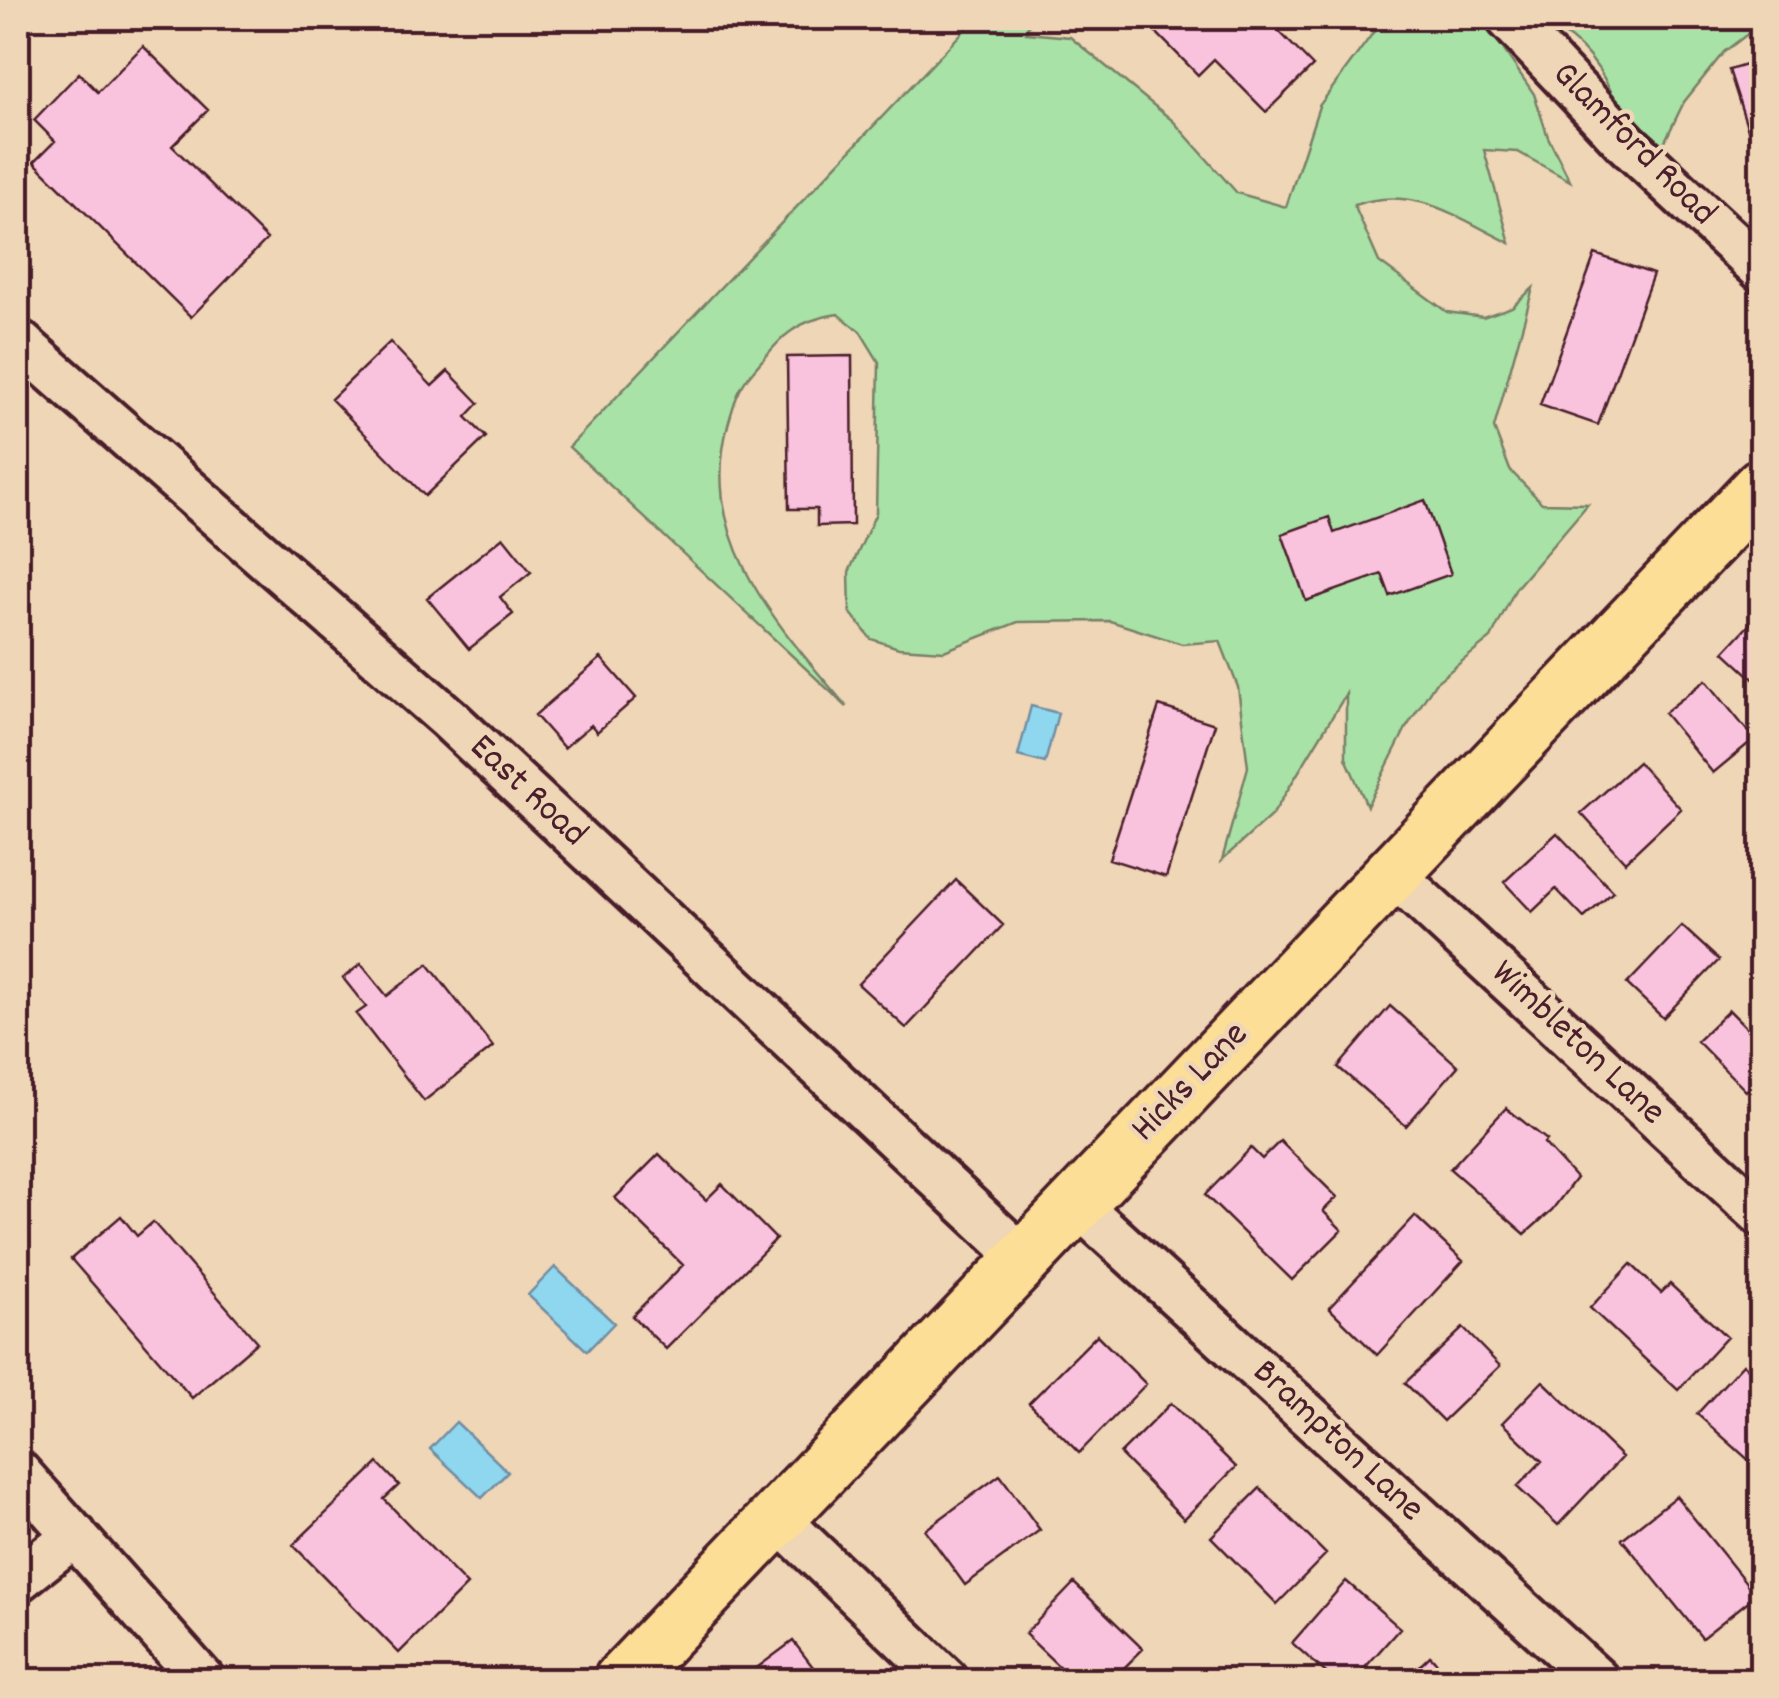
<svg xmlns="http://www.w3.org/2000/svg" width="1779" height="1698" viewBox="0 0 1779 1698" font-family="Dekko,sans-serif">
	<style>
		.green { fill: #a8e2a6; stroke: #798068; stroke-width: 2.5 }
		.water { fill: #8ed7ef; stroke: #738da1; stroke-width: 2.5 }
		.building { fill: #f9c3dd; stroke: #4a1f2b; stroke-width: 2.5 }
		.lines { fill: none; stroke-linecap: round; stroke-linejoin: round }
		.minor-casing { stroke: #4a1f2b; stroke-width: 50 }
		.major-casing { stroke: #4a1f2b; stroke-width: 62 }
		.minor { stroke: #eed6b6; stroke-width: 42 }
		.major { stroke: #fcde96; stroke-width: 55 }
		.labels { text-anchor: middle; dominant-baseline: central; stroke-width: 9; stroke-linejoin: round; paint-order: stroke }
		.street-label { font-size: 38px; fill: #4a1f2b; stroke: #eed6b6 }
	</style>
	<rect width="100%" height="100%" fill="#eed6b6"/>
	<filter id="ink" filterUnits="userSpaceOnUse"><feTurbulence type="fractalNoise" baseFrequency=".01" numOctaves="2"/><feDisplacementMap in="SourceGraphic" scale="20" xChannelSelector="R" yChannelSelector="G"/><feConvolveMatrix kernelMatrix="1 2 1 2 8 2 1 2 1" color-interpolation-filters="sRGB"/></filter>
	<g filter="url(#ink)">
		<!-- green -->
		<path class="green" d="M976,18H1031L1026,33L1070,37L1173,121L1237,193L1286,207L1319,106L1384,18H1482L1534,94L1548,137L1570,181L1518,152L1484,150L1510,243C1456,217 1414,184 1354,205L1379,262L1447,312L1483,317L1512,307L1533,288L1494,428L1510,470L1542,503L1588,504L1516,588L1491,638L1435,683L1406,728L1367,806L1346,758V694L1273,814L1222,860L1248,767L1238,687L1220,641L1182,644L1110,621L1018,622L944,651L899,648L871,639L850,612L849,572L876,513L879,362L860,331L838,314C793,321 782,337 753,371C738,388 734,403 728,425C697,541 778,625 847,707L569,447Z
			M1526,18H1761L1762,23L1724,52L1684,102L1642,188C1625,121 1605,34 1526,18Z"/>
		<!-- water -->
		<path class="water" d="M1031,706L1058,713L1045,763L1018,756Z
			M555,1267L614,1323L587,1351L528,1295Z
			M456,1422L508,1472L482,1498L430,1449Z"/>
		<!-- building -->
		<path class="building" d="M1142,18H1266L1313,66L1266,112L1214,59L1198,75Z
			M143,46L208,110L172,146L267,239L191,317L34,162L55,141L34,120L79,73L98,92Z
			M1762,60V142L1753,145L1729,70Z
			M1595,254L1653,274L1598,425L1540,405Z
			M390,342L432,386L448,371L479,403L466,417L486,437L425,496L331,399Z
			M852,356L853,525L817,526V509H789L787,357Z
			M1425,500L1451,574L1390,596L1382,574L1306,601L1282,534L1329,517L1334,533Z
			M503,537L531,572L500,597L513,614L469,649L427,598Z
			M1760,613L1762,615V687L1724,652Z
			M601,658L636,698L597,732L591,725L564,748L535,715Z
			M1706,680L1754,739L1713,773L1664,713Z
			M1159,706L1215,724L1166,877L1109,859Z
			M1638,762L1681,809L1625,862L1581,813Z
			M1557,833L1613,892L1584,918L1556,889L1532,912L1504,882Z
			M956,880L1003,925L906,1028L858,984Z
			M1682,926L1719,960L1663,1018L1627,984Z
			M361,964L387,996L428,964L493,1047L424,1101L356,1014L366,1007L343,978Z
			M1390,1006L1458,1066L1406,1126L1338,1067Z
			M1729,1010L1762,1043V1076L1746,1091L1697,1041Z
			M1506,1108L1547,1140L1544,1143L1576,1178L1552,1210L1525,1234L1450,1169Z
			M1280,1141L1337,1197L1323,1211L1342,1230L1292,1280L1205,1195L1251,1148L1262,1159Z
			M659,1154L706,1200L722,1184L776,1239L666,1349L632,1316L683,1265L615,1198Z
			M121,1216L137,1236L153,1222L257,1342L192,1398L71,1259Z
			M1415,1216L1463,1261L1377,1355L1329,1308Z
			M1631,1264L1661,1293L1670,1284L1727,1337L1678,1390L1590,1308Z
			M1463,1328L1500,1366L1443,1421L1405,1383Z
			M1097,1335L1146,1384L1079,1453L1029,1403Z
			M1743,1364L1762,1382V1472L1697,1414Z
			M1543,1381L1622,1457L1558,1525L1517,1487L1542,1461L1502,1423Z
			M1171,1403L1236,1467L1184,1519L1120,1454Z
			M378,1463L399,1485L384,1499L467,1585L399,1653L293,1545Z
			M1000,1475L1040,1530L965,1585L925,1530Z
			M1260,1488L1326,1554L1277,1604L1211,1537Z
			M1676,1496L1756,1595L1702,1638L1622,1539Z
			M1346,1581L1400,1628L1354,1680H1334L1292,1643Z
			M1074,1583L1143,1649L1112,1680H1073L1025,1634Z
			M793,1641L823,1680H749L746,1676Z
			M1430,1656L1454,1680H1405Z
			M1167,1669L1179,1680H1155Z"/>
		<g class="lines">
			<!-- minor casing -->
			<g class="minor-casing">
				<path id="minor" d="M1508,18L1626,143L1762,270
					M18,341L448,718L1023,1258
					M1392,873L1762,1215
					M1076,1203L1597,1680
					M18,1472L203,1680
					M777,1518L946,1680
					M18,1580L75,1535"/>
			</g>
			<!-- major casing -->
			<g class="major-casing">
				<path id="major" d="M622,1680L1762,486"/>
			</g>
			<!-- minor -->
			<use href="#minor" class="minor"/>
			<!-- major -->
			<use href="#major" class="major"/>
		</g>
	</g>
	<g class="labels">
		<!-- street labels -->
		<g class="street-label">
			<text transform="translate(1633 145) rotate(45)">Glamford Road</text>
			<text transform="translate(527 792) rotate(43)">East Road</text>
			<text transform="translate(1577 1044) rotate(43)">Wimbleton Lane</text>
			<text transform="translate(1191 1083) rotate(-46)">Hicks Lane</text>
			<text transform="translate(1337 1442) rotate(43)">Brampton Lane</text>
		</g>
	</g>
	<!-- margin -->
	<rect width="1779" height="1698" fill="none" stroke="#eed6b6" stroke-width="60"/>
	<rect x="30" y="30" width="1719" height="1638" fill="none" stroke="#4a1f2b" stroke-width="4" filter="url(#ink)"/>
</svg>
